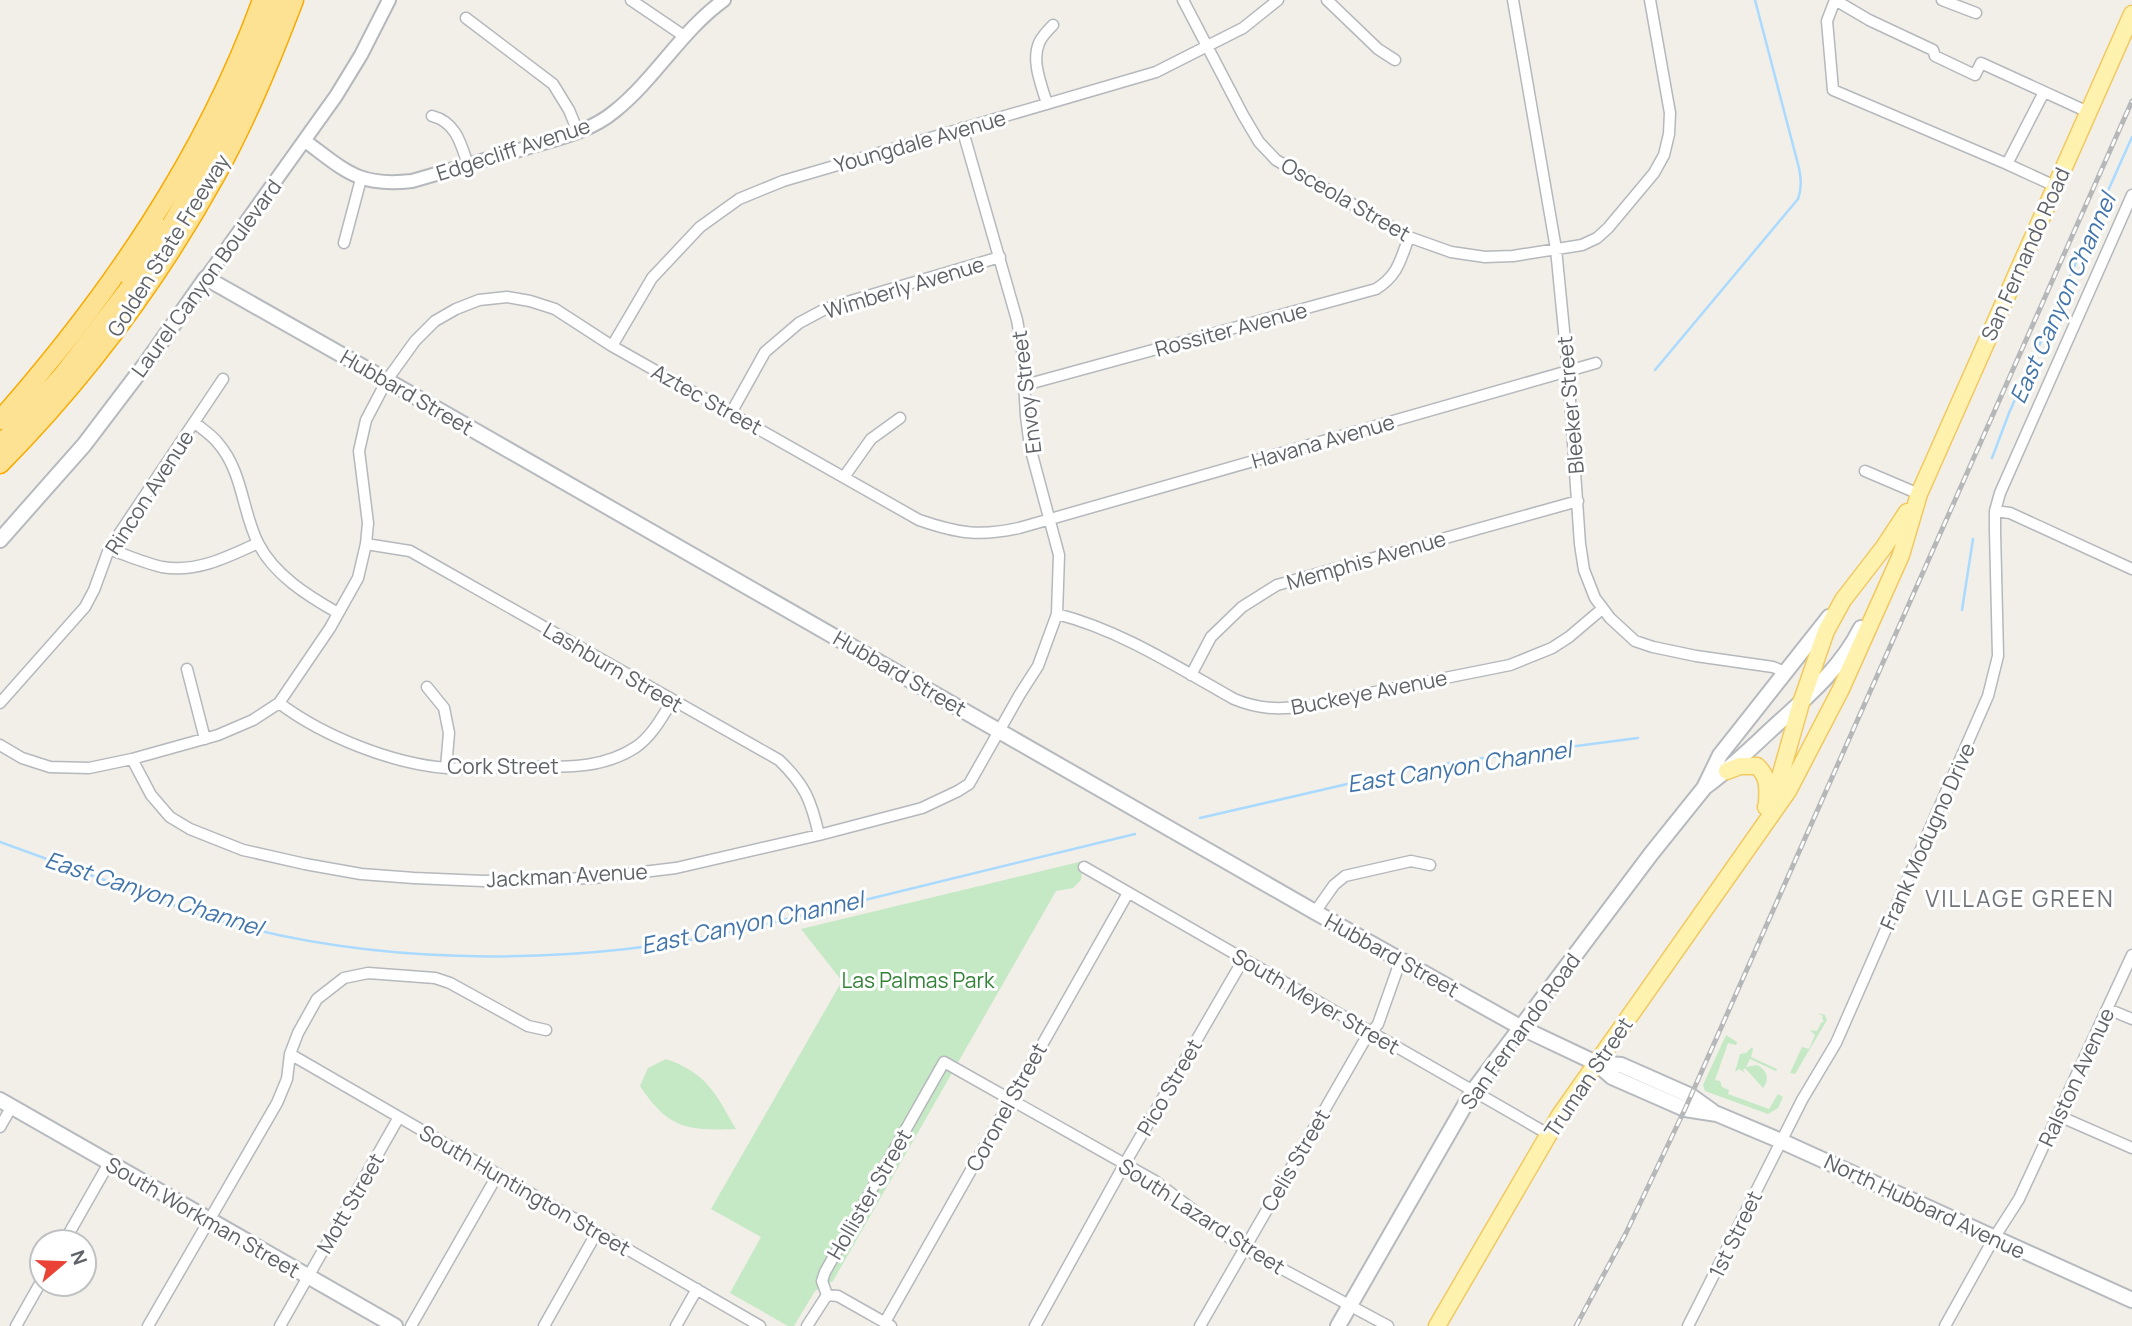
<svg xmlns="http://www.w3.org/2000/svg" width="2132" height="1326" viewBox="0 0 2132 1326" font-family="Manrope,sans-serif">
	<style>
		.green { fill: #c5e8c5 }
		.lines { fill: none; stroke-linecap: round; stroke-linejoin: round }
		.stream { stroke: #aadaff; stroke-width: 2.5 }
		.minor-casing { stroke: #b5b8bc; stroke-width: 13 }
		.tertiary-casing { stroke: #b5b8bc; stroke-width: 16 }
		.secondary-casing { stroke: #b6babf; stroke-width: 18 }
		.primary-casing { stroke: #f2c960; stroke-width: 19 }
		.motorway-casing { stroke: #f9ab00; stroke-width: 21 }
		.minor { stroke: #fff; stroke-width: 10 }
		.tertiary { stroke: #fff; stroke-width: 12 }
		.secondary { stroke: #fff; stroke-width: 14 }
		.primary { stroke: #fff2af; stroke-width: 16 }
		.motorway { stroke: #fde293; stroke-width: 18 }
		.rail-casing { stroke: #b6b7b8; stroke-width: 5 }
		.rail { stroke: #fff; stroke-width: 2.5; stroke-dasharray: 8; stroke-linecap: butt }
		.labels { text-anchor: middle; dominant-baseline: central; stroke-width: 6; stroke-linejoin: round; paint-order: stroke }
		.street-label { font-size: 21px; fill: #5f6368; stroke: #fff }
		.park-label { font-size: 21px; fill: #348238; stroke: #fff }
		.water-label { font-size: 23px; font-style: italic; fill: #4174aa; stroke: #fff }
		.neighbourhood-label { font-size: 23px; letter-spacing: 2px; fill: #70757a; stroke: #fff }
	</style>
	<rect width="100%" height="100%" fill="#f1efe8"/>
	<!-- green -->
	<path class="green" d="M1083,861L1081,880L1073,888L1056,891L833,1281L815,1291L794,1326H788L730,1293L761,1237L711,1209L842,981L801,929Z
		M1818,1013L1825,1015L1827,1020L1795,1074L1790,1073L1802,1047L1809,1049L1815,1035L1810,1030L1817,1031L1821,1023L1824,1021L1822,1019L1823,1016Z
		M1726,1035L1737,1042L1736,1045L1728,1043L1715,1080L1720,1081L1722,1087L1729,1090L1728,1094L1769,1109L1778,1094L1783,1097L1778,1108L1768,1114L1705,1091L1703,1085Z
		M1752,1047L1753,1049L1751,1057L1777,1069L1776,1071L1750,1059L1746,1067L1757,1065C1767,1070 1770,1079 1763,1088L1745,1068L1743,1070L1745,1073L1739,1069L1735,1072L1740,1054L1746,1053Z
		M666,1059C708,1074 715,1093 736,1129C686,1131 668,1128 640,1086L648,1068Z"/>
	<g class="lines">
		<!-- stream -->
		<path class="stream" d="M1655,370L1798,199C1802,188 1801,179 1799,168L1755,0
			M1992,458L2009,413L2132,137
			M1962,610L1973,539
			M1200,818L1408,770L1461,761L1638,738
			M0,842C47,859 93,876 140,893C172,904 203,917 236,925C395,967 581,965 742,930L1135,834"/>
		<!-- minor casing -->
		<g class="minor-casing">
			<path id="minor" d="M631,0L684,36
				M1183,0L1243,115L1259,142L1276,160L1409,237L1451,252L1485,257L1513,256L1582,245L1597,238L1608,228L1654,173L1664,155L1669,134L1670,113L1650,0
				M1327,0L1378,49L1395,60
				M1513,0L1556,249L1568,371L1580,544L1584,570L1595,598L1610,618L1635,641L1653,647L1696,656L1773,667L1785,672
				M1835,0L1869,20L1933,50L1935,56L1975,75L1981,63L2088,112
				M1835,0L1827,21L1833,90L2007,164
				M1942,0L1976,13
				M466,18L553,84L569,110L578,132
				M2044,92L2007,164L2055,186
				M1047,104C1042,86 1031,62 1039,43C1042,36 1048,30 1053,25
				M432,116C456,122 461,144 468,165
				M344,243L361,179
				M612,346L652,278L700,227L739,199L783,181L1156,72L1243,28L1278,0
				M1025,385L1376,289C1398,275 1400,261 1409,237
				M731,413L765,352L799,323L825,309L854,300L1000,257
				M194,422C202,429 212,435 218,443C243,472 242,511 258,543C274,575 308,596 338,613
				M1865,471L1919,494
				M844,477L871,439L900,418
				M1995,511L2010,513L2132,569
				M366,544L410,551L779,760C805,785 811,800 819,835
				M109,549C126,555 144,563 162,567C196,573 228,557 258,543
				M1057,614C1120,630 1177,667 1234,699C1258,709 1279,710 1305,706L1510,665L1552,648L1569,637L1602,609
				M187,669L205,739
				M1191,675L1211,637L1242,607L1277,585L1578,501
				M427,687L444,708L449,733L446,768
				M0,703L85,607L94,590L109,549L223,379
				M279,703C323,736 392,764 447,768C473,770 501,767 527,767C566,767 603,769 636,747C652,736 662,717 672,701
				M0,745L22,758L50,767L89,768L132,759L218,735L253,720L279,703L330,628L358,578L366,544L368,523L359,451L366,420L387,380L415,341L435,321L456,309L479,300L507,297L530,301L555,309L612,346L919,520C957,533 979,537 1019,528L1596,363
				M132,759L151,795L170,817L190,829L243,850L305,864L361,874L414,878L483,881L593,878L676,868L819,835L922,808L958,791L969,784L1020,694L1038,666L1057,614L1059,555L1030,447L1026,416L1022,348L1017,320L962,128
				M1084,867L1548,1134
				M1315,912L1334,885L1345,876L1411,861L1430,865
				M2108,1009L2132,1019
				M290,1054L760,1326
				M2059,1116L2132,1148
				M0,1127L12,1106
				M64,1242L109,1163
				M827,1295L822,1281L825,1272L944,1062L1155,1181L1243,1248L1388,1326
				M827,1295L838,1296L891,1326
				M885,1322L1128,893
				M16,1326L42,1280
				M148,1326L277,1103L287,1079L290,1054L298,1033L317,999L344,978L368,973L435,978L450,983L528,1026L546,1030
				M280,1326L399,1117
				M411,1326L498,1174
				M544,1326L597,1232
				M676,1326L697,1289
				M807,1326L827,1295
				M1035,1326L1124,1165L1243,960
				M1200,1326L1363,1043L1378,1024L1401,959
				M1688,1326L1802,1100L1836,1043L1988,696L1998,656L1995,531V511L2000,493L2132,195
				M1945,1326L1994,1238L2019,1199L2132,955"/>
		</g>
		<!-- tertiary casing -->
		<g class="tertiary-casing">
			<path id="tertiary" d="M305,141C346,171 358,187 412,181C450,170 488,159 526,148C557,139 590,132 615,111C656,78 681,31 724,0
				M206,278L336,96L361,55L389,0"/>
		</g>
		<!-- secondary casing -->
		<g class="secondary-casing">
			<path id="secondary" d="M0,540L84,445L147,362L206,278L423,401L1315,912L1520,1027L1596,1063L1612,1077L1685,1109L1717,1114L1781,1141L2132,1300
				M1705,787C1730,769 1752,747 1775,726C1808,696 1841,668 1861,628
				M1596,1063L1621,1065L1691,1096L1712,1111
				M0,1100L395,1326
				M1338,1326L1473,1091L1651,854L1704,788L1720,755L1829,617"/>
		</g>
		<!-- primary casing -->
		<g class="primary-casing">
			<path id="primary" d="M1727,771L1740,766H1757C1768,776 1768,787 1767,802
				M1766,807L1778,784L1801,703L1826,631L1843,600L1884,547L1907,512
				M1437,1326L1560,1115L1788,791L1841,689L1901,555L1919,494L2132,14"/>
		</g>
		<!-- motorway casing -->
		<g class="motorway-casing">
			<path id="motorway" d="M159,245C207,167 248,86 280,0
				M128,275L159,228
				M0,420C110,295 205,157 262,0
				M0,445L62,376L144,269
				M0,464C84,379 158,280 216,175C247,119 271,60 294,0"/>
		</g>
		<!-- minor -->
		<use href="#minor" class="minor"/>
		<!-- tertiary -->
		<use href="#tertiary" class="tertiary"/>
		<!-- secondary -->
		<use href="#secondary" class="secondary"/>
		<!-- primary -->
		<use href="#primary" class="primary"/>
		<!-- motorway -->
		<use href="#motorway" class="motorway"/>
		<!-- rail casing -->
		<g class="rail-casing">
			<path id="rail" d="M1576,1326L1626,1233L1685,1109L2132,101"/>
		</g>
		<!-- rail -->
		<use href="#rail" class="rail"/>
	</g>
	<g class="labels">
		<!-- street labels -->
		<g class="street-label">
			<text transform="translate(920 141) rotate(-16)">Youngdale Avenue</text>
			<text transform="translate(513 149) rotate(-18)">Edgecliff Avenue</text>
			<text transform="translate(1346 199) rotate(30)">Osceola Street</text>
			<text transform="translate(168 245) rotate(-58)">Golden State Freeway</text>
			<text transform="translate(2025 254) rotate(-66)">San Fernando Road</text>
			<text transform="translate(206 278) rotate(-54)">Laurel Canyon Boulevard</text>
			<text transform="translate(904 287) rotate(-17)">Wimberly Avenue</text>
			<text transform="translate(1231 329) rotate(-15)">Rossiter Avenue</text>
			<text transform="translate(407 392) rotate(30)">Hubbard Street</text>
			<text transform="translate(1026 392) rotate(-97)">Envoy Street</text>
			<text transform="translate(707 399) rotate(29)">Aztec Street</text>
			<text transform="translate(1570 405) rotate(-95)">Bleeker Street</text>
			<text transform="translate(1323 441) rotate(-16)">Havana Avenue</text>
			<text transform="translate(149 492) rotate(-57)">Rincon Avenue</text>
			<text transform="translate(1366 560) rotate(-16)">Memphis Avenue</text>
			<text transform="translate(613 667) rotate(30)">Lashburn Street</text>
			<text transform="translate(900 673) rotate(30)">Hubbard Street</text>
			<text transform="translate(1369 692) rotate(-11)">Buckeye Avenue</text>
			<text x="503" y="766">Cork Street</text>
			<text transform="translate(1927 836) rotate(-66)">Frank Modugno Drive</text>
			<text transform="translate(567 875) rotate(-3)">Jackman Avenue</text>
			<text transform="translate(1392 955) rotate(29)">Hubbard Street</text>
			<text transform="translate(1316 1001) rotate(30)">South Meyer Street</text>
			<text transform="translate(1520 1031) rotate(-54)">San Fernando Road</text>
			<text transform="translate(1588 1077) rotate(-56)">Truman Street</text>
			<text transform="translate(2076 1077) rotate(-65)">Ralston Avenue</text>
			<text transform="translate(1169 1087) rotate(-60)">Pico Street</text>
			<text transform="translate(1006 1107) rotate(-61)">Coronel Street</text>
			<text transform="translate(1295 1160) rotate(-60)">Celis Street</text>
			<text transform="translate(525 1190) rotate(30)">South Huntington Street</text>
			<text transform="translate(869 1194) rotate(-60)">Hollister Street</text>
			<text transform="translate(350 1203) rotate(-60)">Mott Street</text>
			<text transform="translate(1925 1206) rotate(25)">North Hubbard Avenue</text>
			<text transform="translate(1202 1216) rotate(33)">South Lazard Street</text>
			<text transform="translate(203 1217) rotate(30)">South Workman Street</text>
			<text transform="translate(1735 1234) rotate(-64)">1st Street</text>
		</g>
		<!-- park labels -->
		<g class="park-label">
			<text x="918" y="980">Las Palmas Park</text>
		</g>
		<!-- water labels -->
		<g class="water-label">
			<text transform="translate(2062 298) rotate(-66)">East Canyon Channel</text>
			<text transform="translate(1459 766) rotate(-9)">East Canyon Channel</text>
			<text transform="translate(154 893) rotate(18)">East Canyon Channel</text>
			<text transform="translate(752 922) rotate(-12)">East Canyon Channel</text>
		</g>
		<!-- neighbourhood labels -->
		<g class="neighbourhood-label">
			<text x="2020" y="898">VILLAGE GREEN</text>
		</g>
	</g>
	<!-- north arrow -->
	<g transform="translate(63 1263) rotate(71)"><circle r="33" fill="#ffffff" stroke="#bfc1c3" stroke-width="2"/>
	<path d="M0-5L12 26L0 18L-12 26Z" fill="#ea4335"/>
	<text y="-10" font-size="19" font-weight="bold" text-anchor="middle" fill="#5f6368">N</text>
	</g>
</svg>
